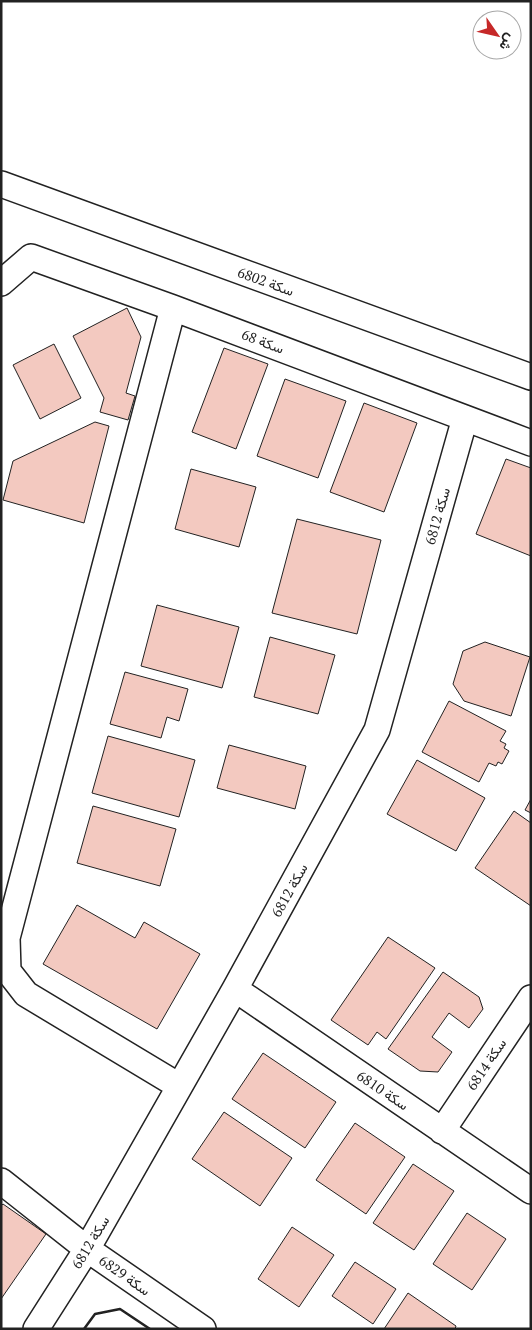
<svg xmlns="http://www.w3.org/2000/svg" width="532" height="1330" viewBox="0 0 532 1330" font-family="'PT Serif',Vazirmatn,serif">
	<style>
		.building { fill: #f3c9c0; stroke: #222 }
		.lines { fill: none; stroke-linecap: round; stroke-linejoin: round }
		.minor-casing { stroke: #222; stroke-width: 28 }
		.minor { stroke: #fff; stroke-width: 25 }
		.wall { stroke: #222; stroke-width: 2.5 }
		.labels { text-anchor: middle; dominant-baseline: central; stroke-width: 4; stroke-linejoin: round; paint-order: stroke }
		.street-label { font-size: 14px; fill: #222; stroke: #fff }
	</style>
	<rect width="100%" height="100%" fill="#fff"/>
	<!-- building -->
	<path class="building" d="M127,308L141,337L126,393L135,396L128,420L100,412L104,398L73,336Z
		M54,344L81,398L40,419L13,365Z
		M224,348L268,364L236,449L192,432Z
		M285,379L346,401L318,478L257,456Z
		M364,403L417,423L384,512L330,492Z
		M95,422L109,426L84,523L3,500L13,461Z
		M506,459L531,468V556L476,534Z
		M191,469L256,487L239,547L175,529Z
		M297,519L381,540L357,634L272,613Z
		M157,605L239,627L222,688L141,666Z
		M270,637L335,655L318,714L254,697Z
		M485,642L530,657L511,716L464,701L453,684L463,651Z
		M125,672L188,689L179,721L167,717L161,738L110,724Z
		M449,701L506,731L500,741L506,744L504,748L509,751L502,764L498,762L496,766L489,763L479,782L422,752Z
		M108,736L195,760L179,817L92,793Z
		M229,745L306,766L295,809L217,788Z
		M417,760L485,798L456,851L387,814Z
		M531,799V813L525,810Z
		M93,806L176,829L160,886L77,863Z
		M514,811L531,823V906L475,868Z
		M77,905L135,938L144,922L200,954L157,1029L43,964Z
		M388,937L435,968L386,1039L377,1032L368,1045L331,1020Z
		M443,972L479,997L483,1009L469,1028L449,1013L432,1037L452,1052L438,1072L420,1071L388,1049Z
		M263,1053L336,1102L305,1148L232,1099Z
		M224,1112L292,1158L260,1206L192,1159Z
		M355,1123L405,1157L366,1214L316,1180Z
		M413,1164L454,1191L414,1250L373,1223Z
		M3,1204L46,1234L1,1299V1206Z
		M467,1213L506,1239L472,1290L433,1264Z
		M292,1227L334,1255L299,1307L258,1279Z
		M355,1262L396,1289L373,1324L332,1296Z
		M408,1293L456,1326L455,1329H384Z"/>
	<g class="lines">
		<!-- minor casing -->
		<g class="minor-casing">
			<path id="minor" d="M1,184L531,377
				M1,283L31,257L173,308L531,443
				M173,308L7,938L8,971L26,994L179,1086
				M235,989L531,1191
				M442,1131L531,998
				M1,1181L87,1249L203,1329
				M36,1329L87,1249L235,989L377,730L465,418"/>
		</g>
		<!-- minor -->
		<use href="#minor" class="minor"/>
		<!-- wall -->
		<path class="wall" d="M84,1329L95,1314L120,1309L150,1329"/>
	</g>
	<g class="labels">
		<!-- street labels -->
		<g class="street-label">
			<text transform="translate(266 281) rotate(20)">سكة 6802</text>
			<text transform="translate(263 341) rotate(21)">68 سكة</text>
			<text transform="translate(437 516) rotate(-74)">سكة 6812</text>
			<text transform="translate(289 890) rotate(-61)">سكة 6812</text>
			<text transform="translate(486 1064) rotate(-56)">سكة 6814</text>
			<text transform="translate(383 1090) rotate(34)">سكة 6810</text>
			<text transform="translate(90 1242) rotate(-59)">سكة 6812</text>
			<text transform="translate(125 1275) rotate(35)">سكة 6829</text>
		</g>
	</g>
	<!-- border -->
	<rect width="532" height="1330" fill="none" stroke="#222222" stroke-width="5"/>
	<!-- north arrow -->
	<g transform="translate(497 35) rotate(124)"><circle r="24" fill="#ffffff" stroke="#a7a7a7"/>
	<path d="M0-4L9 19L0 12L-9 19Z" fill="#c62828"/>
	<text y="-8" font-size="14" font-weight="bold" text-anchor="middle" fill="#222222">ش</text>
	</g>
</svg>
